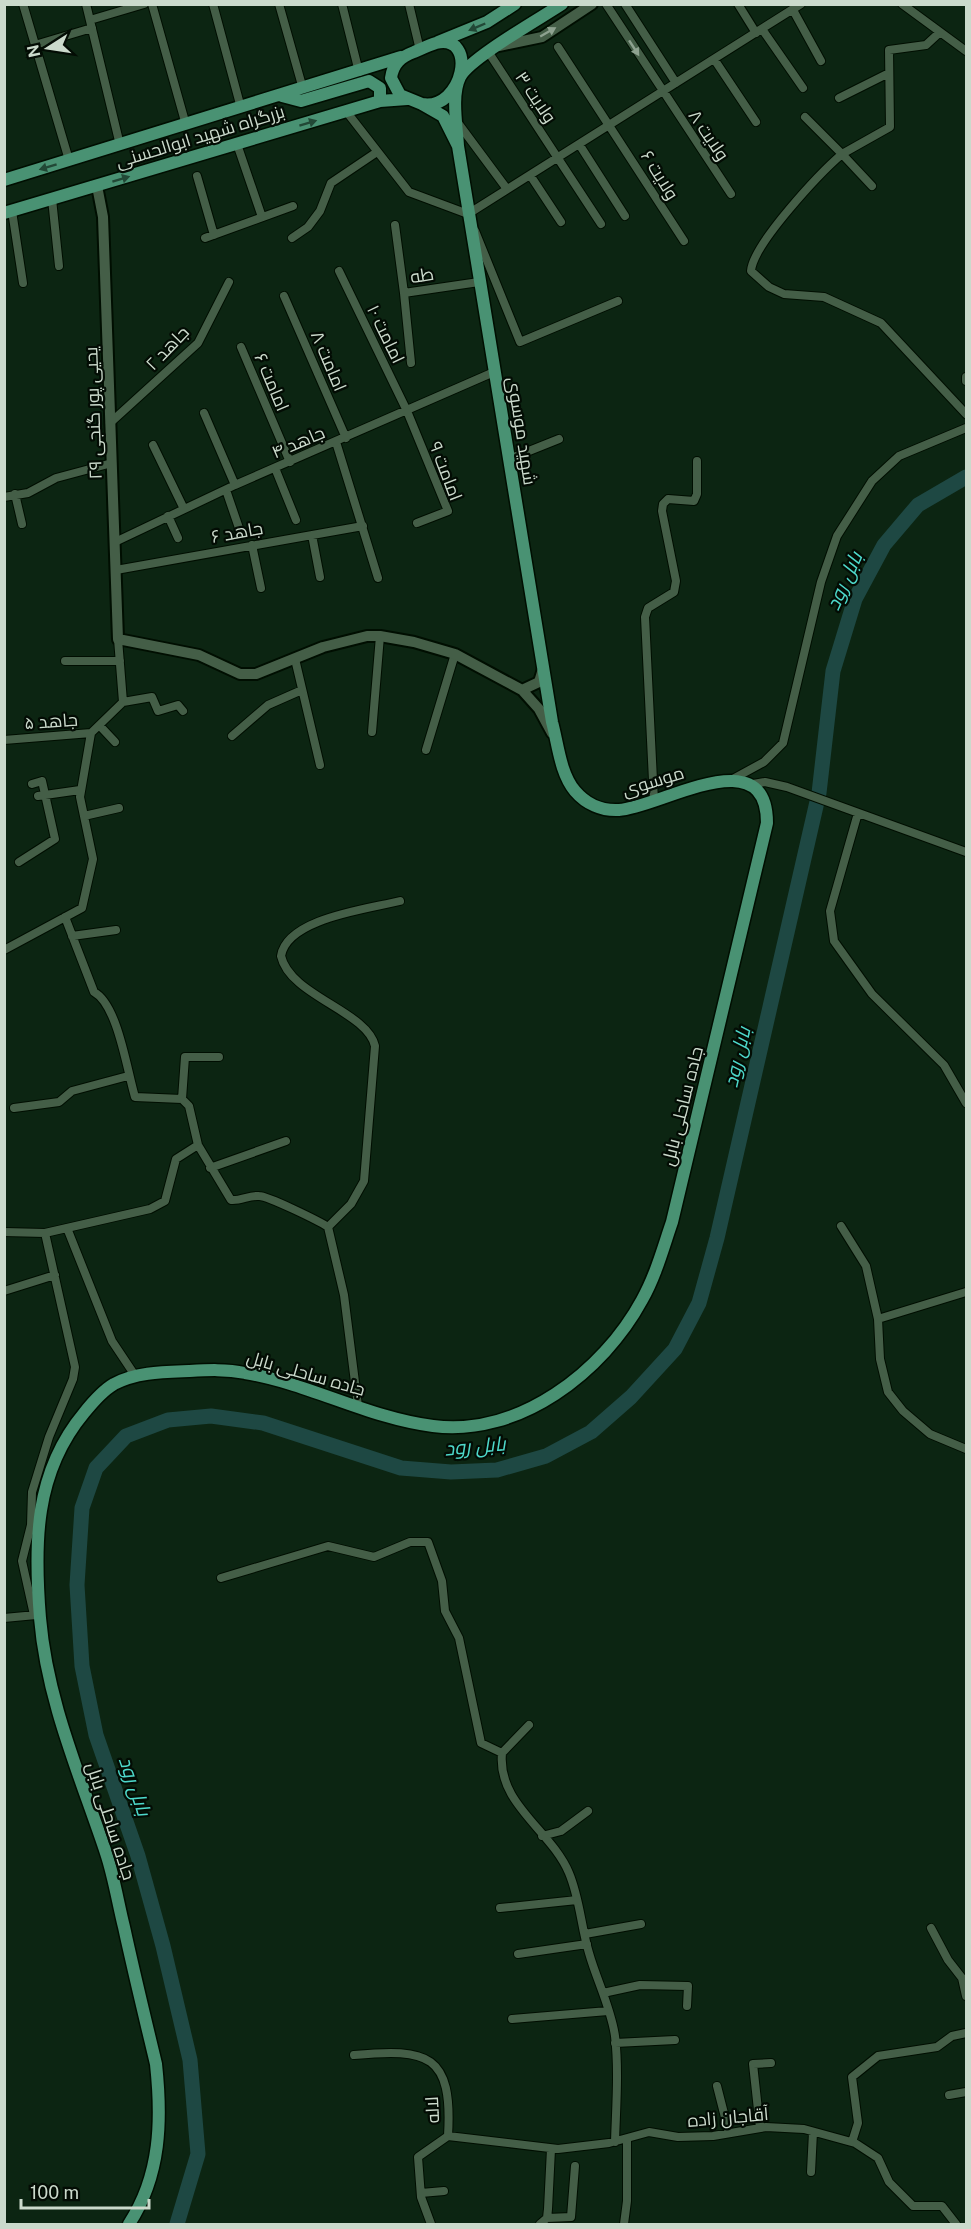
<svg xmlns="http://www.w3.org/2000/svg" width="971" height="2229" viewBox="0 0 971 2229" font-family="'Public Sans',Cairo,sans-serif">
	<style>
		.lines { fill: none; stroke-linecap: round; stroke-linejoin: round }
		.river { stroke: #1e4843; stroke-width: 15 }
		.minor-casing { stroke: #000e01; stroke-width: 10 }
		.secondary-casing { stroke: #000e01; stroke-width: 14 }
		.primary-casing { stroke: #000e01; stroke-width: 15 }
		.minor { stroke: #445e47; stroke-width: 8 }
		.secondary { stroke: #445e47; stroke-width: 10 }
		.primary { stroke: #499273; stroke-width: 12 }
		.oneway { fill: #224836 }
		.oneway2 { fill: #8ea290 }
		.labels { text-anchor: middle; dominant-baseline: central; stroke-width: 4.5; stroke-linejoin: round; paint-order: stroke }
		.street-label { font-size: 18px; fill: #cbdacc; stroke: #030c04 }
		.water-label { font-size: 20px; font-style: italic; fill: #4dd8ca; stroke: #030c04 }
	</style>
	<rect width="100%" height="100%" fill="#0c2512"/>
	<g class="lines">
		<!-- river -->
		<path class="river" d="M177,2224L198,2154L190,2060L163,1946L138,1856L96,1735L82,1666L77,1585L82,1508L96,1468L126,1436L168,1420L211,1416L263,1423L401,1468L451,1472L497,1470L546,1456L591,1432L631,1397L675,1349L699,1303L717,1238L819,793L833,671L855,599L884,545L918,505L966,477"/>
		<!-- minor casing -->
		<g class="minor-casing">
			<path id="minor" d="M23,4L69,160
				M86,4L120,145
				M152,4L186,125
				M213,4L241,108
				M279,4L303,89
				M342,4L359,72
				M409,4L420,50
				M606,4L731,194
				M625,4L676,83
				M738,4L756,33
				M902,4L966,51
				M793,10L821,61
				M90,20L144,4
				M762,29L803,88
				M35,45L92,28
				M558,47L684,241
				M489,53L601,224
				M714,59L756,122
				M839,98L889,73
				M346,111L409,192L468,214L801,4
				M805,117L842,154C820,173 753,244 751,271L769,287L784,294L824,297L881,323L966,414
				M458,123L507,189
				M237,144L262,217
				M579,144L625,216
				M530,175L561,222
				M197,176L214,235
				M872,186L842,154L890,127L889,50L926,45L939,33
				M52,199L59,266
				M12,211L23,283
				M395,225L404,293
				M475,231L520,342L618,301
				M205,238L293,206
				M292,238L308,227L320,211L331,183L377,152
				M339,271L407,411L448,511L417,523
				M284,296L346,438
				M241,347L290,462
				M411,363L404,293L479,282
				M966,377V381
				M204,413L235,485
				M110,423L198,343L229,282
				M336,442L378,578
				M153,445L184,509
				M509,459L559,439
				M275,468L296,520
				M226,490L240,531
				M15,494L22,524
				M4,497L28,493L56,478L112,463
				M168,516L178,538
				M312,535L320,577
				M115,542L235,485L494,372
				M252,545L261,588
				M116,570L363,526
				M118,639L123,702
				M295,659L320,765
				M65,661H120
				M123,702L152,697L158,711L178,705L183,711
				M100,726L115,742
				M372,732L380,636
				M232,736L268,705L302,690
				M4,740L91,733L123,702
				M426,750L455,654
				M731,780L764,762L783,743L821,582L837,536L872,481L899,456L966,428
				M747,785L765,782L787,787L966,852
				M38,796L80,790
				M654,801L645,617L648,608L674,592L676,581L662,511L663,504L668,499L694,501L697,494V461
				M858,813L830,911L834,941L872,994L944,1065L966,1103
				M84,816L119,808
				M19,862L55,839L42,781L32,784
				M65,917L94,992C118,1005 127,1071 135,1097L182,1099L189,1106L198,1145L231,1200C241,1201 249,1195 259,1196C268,1196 319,1221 328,1227
				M72,936L116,930
				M4,950L82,908L93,859L80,797L91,733
				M182,1099L185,1057H219
				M14,1108L59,1102L72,1091L128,1076
				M210,1168L286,1141
				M841,1226L866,1266L878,1319L880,1359L888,1392L903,1411L930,1434L966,1449
				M67,1228L112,1341L136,1377
				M4,1232L45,1233L150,1209L165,1201L176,1159L198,1145
				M4,1291L55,1275
				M878,1319L966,1292
				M358,1406L344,1295L328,1227L351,1204L364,1181L375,1046C367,1011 290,996 281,956C287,918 369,909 400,901
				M221,1578L328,1546L374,1557L410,1542H428L442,1581L445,1611L459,1638L481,1743L502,1753C497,1804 551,1830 569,1873C580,1899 581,1927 589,1953C597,1981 611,2008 615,2036C619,2071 616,2107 615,2142
				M34,1615L22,1561L31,1525L32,1492L49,1437L73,1379L75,1367L45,1233
				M4,1618L36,1615
				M502,1753L529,1725
				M542,1836L561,1831L588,1811
				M500,1908L577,1900
				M931,1928L948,1960L962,1978L966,1996
				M585,1934L641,1924
				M518,1954L587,1944
				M603,1993L640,1985L688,1986L687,2006
				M512,2019L608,2011
				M615,2043L675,2040
				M354,2055C428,2048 453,2054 448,2136L418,2157L421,2197L431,2224
				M717,2086L729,2133
				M949,2095L966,2092
				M760,2128L753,2064L771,2063
				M448,2136L558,2149L609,2143L649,2132L678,2137L713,2136L766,2127L804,2129L855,2143L878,2158L889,2182L913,2206H942L956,2224
				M852,2142L858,2123L852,2077L878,2056L937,2047L952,2036L966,2033
				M811,2172L813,2132
				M421,2193L444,2191
				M547,2218L571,2217L575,2166
				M540,2224L547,2218L548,2209L551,2149
				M624,2224L627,2201V2139"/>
		</g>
		<!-- secondary casing -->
		<g class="secondary-casing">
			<path id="secondary" d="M499,46L542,37L592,4
				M97,186L103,217L118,639L199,655L240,674H256L323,647L367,636H380L414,642L455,654L522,690
				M543,669L539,682L522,690L539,709L552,733"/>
		</g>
		<!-- primary casing -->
		<g class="primary-casing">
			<path id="primary" d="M438,42L487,22L515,4
				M282,96L301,101L369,81L380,88V101
				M422,104C463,111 479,33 436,43C429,45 421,49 414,52C401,57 393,63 391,78L400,95L422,104L443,116L458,146C457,126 451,95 460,77C470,58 541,18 562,4
				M4,180L401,57
				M4,213L380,101L407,99
				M129,2224C161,2175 162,2120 156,2064C145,2018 134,1973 124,1927C118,1903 114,1877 106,1853C80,1775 47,1701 40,1618C34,1544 34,1473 84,1413C92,1403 102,1391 114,1384C137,1372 164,1372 189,1371C208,1370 226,1369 245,1373C308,1383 368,1418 433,1426C519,1437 603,1372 642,1300C656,1275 663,1248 672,1222L767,823C767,738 659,808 619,810C602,811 586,804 575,791C560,773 558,744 552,722L458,146"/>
		</g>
		<!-- minor -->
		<use href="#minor" class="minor"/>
		<!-- secondary -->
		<use href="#secondary" class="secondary"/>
		<!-- primary -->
		<use href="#primary" class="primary"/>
	</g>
	<!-- one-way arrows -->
	<defs><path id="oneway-solid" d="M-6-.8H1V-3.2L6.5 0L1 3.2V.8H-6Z" transform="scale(1.5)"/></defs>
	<g class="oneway">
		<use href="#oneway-solid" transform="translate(477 27) rotate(157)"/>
		<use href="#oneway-solid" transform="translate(308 123) rotate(-17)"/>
		<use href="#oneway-solid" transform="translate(48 167) rotate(163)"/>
		<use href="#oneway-solid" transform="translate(121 179) rotate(-17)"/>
	</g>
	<g class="oneway2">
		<use href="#oneway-solid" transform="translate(548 32) rotate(-30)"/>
		<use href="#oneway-solid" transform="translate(634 48) rotate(57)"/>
	</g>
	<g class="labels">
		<!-- street labels -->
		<g class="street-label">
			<text transform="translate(536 97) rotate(56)">ولایت ۳</text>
			<text transform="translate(709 135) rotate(56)">ولایت ۸</text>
			<text transform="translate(200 136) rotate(-17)">بزرگراه شهید ابوالحسنی</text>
			<text transform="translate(660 175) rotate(58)">ولایت ۶</text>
			<text transform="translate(422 275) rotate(-9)">طه</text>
			<text transform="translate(386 334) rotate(64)">امامت ۱۰</text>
			<text transform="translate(167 348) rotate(-46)">جاهد ۲</text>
			<text transform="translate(329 361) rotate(67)">امامت ۸</text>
			<text transform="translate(272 382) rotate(67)">امامت ۶</text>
			<text transform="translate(93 413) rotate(-92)">یحیی پور گنجی ۲۹</text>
			<text transform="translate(522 431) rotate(81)">شهید موسوی</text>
			<text transform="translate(298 442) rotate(-23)">جاهد ۴</text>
			<text transform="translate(446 471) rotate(69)">امامت ۹</text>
			<text transform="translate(237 532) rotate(-10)">جاهد ۶</text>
			<text transform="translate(51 721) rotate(-4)">جاهد ۵</text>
			<text transform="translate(653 781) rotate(-17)">موسوی</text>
			<text transform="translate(682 1106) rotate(-76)">جاده ساحلی بابل</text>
			<text transform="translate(306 1373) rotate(16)">جاده ساحلی بابل</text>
			<text transform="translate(111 1821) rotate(72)">جاده ساحلی بابل</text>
			<text transform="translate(432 2110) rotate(-93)">لاله</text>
			<text transform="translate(728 2117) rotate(-5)">آقاجان زاده</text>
		</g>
		<!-- water labels -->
		<g class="water-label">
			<text transform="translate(844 581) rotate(-66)">بابل رود</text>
			<text transform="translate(737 1057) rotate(-77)">بابل رود</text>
			<text transform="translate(475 1446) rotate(-5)">بابل رود</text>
			<text transform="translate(135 1786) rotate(71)">بابل رود</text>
		</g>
	</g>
	<!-- border -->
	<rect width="971" height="2229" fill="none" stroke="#cbdacc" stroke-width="12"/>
	<!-- north arrow -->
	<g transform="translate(48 48) rotate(258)" stroke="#030c04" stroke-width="4.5" paint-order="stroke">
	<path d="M0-4.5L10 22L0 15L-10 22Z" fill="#cbdacc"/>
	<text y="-9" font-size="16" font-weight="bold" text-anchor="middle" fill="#cbdacc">N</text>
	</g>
	<!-- scale -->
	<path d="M21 2199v9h128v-9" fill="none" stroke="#cbdacc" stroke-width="3"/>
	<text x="30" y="2199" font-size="18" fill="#cbdacc" stroke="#030c04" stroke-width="4.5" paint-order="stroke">100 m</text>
</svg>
